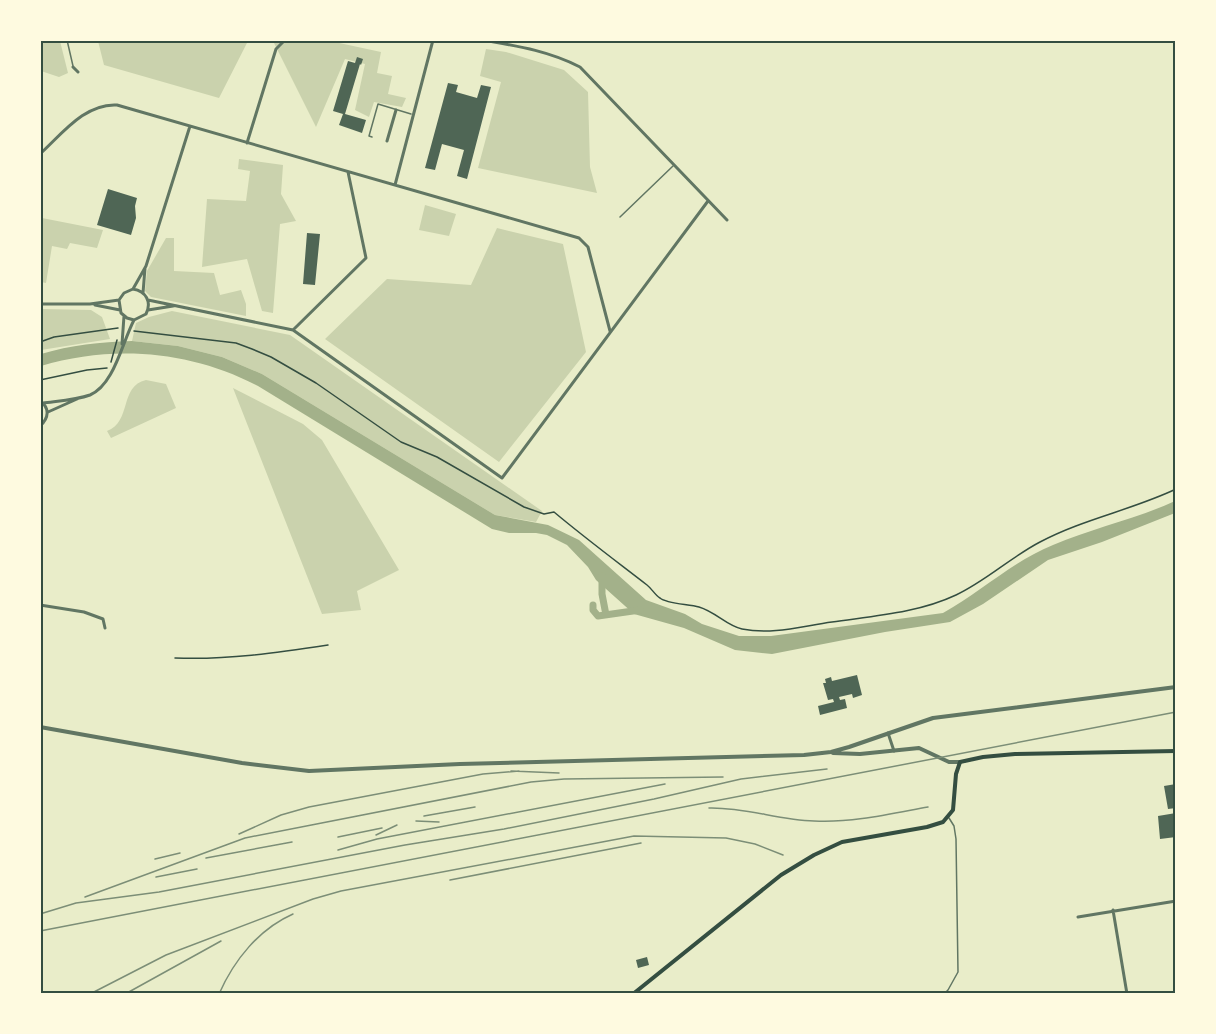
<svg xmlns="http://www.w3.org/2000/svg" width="1216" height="1034" viewBox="0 0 1216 1034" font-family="Jost,sans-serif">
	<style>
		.green { fill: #cad2ad }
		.water { fill: #a3b18a }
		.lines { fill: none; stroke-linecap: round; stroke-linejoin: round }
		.canal { stroke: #a3b18a; stroke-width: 7 }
		.building { fill: #4f6655 }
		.path { stroke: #344e41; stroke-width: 1.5 }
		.service { stroke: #617663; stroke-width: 1.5 }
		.minor { stroke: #617663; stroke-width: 3 }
		.tertiary { stroke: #617663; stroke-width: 4 }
		.secondary { stroke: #344e41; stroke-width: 4 }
		.rail { stroke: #7c8e77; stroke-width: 1.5 }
		.neatline { fill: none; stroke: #344e41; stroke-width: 2 }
	</style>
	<rect width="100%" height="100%" fill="#e9edc9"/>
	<!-- green -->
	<path class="green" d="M41,40L60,41L68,73L59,77L41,71Z
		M98,41V40L248,41L219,98L104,65Z
		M273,41H330L381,52L377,73L392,76L388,94L406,98L402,107L374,102L369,117L355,110L365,64L345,59L316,127Z
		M486,49L506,52L564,70L588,92L590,167L597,193L478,168L501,82L480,76Z
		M239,159L283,165L281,194L296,221L280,224L273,313L262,311L247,259L202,267L207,199L246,201L250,171L238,169Z
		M425,205L456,214L449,236L419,230Z
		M42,218L103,230L97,248L70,243L67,249L52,246L46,283L41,282Z
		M497,228L563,244L586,352L499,462L325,339L387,279L471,285Z
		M166,238H174V271L214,273L220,295L241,290L246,304V316L151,297L145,291L147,271Z
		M41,309L91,310L102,317L110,339L41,350Z
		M172,311L290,335L542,511L536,522L495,515L262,374L222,357L178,346L132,341L136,323L149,317Z
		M146,380L166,384L176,408L111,438L107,431C132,422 119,386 146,380Z
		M233,388L303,424L322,440L399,570L357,591L361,610L322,614Z"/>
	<!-- water -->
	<path class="water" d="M132,341L178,346L222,357L262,374L495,515L548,525L579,540L646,600L685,614L702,624L739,636H771L943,613C981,592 1013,561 1053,545C1093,528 1136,519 1175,501V513L1102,542L1048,560L983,604L950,622L885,632L772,654L735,650L684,628L634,614L596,580L588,567L567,545L547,535L536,533H509L492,529L258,386C192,351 113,344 41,366V354C71,345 100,342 132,341Z"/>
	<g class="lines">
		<!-- canal -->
		<path class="canal" d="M602,576V594L606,615
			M593,605V610L598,616L640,610"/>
	</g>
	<!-- building -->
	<path class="building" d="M357,57L363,59L361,65L360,64L345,114L366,120L362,133L339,125L343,114L333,111L348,61L355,63Z
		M448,83L458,85L456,92L477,98L481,85L491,87L467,179L457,176L464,150L442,144L435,170L425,168Z
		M108,189L137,198L135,206L136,218L131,235L97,225Z
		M307,233L320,234L315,285L303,284Z
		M857,675L862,695L853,698L852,694L839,697L840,700L845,699L847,708L820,715L818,706L834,702L833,699L828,700L823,683H826L825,679L831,677L832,681Z
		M1176,784V808L1168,809L1164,786Z
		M1176,813V837L1160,839L1158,816Z
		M647,957L649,965L638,968L636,960Z"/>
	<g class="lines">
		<!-- path -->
		<path class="path" d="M134,331L236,343L252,349L271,357L316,383L401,442L437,457L524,507L544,514L554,512C585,538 616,561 647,585C652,589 655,595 660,598C667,604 689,604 699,607C716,612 727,626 742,629C773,635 802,626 832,622C873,616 918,613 956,595C986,581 1011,557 1040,542C1083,519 1132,510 1176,489
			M40,342L54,337L118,328
			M111,362L117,340
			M40,380L87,370L107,368
			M175,658C227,660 276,653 328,645"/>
		<!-- service -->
		<path class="service" d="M67,40L73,66
			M372,137L369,136L378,104L411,114
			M620,217L673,166
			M944,994L948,990L958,972L956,839L954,826L949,818"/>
		<!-- minor -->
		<path class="minor" d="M483,40C517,46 549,51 580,67L727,220
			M73,67L78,72
			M387,141L396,110
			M247,143L276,49L285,40
			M40,154C62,134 85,103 117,105L579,238L588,247L610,331
			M395,185L433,40
			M133,289C146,291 152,302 146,314L134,320L127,318L121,313L119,300L124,293L133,289L146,266L190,126
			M143,293L145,268
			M148,300L293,330L502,478L708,201
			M40,304H90L119,300
			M95,305L120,310
			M148,310L173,306
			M293,330L366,258L348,172
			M122,344L124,316
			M40,401C50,408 49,418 40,426
			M43,403C58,401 76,400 90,395C114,385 122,343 134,320
			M48,412L77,399
			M40,605L84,612L103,619L105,628
			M888,733L894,751
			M1113,910L1127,994
			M1078,917L1176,901"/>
		<!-- tertiary -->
		<path class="tertiary" d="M40,727L242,763L309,771L460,764L804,755L831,752L849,747L933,718L1176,687
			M833,753L860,754L919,748L949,762H960"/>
		<!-- secondary -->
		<path class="secondary" d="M633,994L781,875L814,855L842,842L927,827L943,822L953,810L956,774L960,762L983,757L1015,754L1176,751"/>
		<!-- rail -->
		<path class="rail" d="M511,771L559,773
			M709,808C745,807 778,820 814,821C852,823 890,814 928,807
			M424,816L475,807
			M416,821L439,822
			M239,834L281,815L309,807L483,774L519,771
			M376,835L397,825
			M338,837L382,828
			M338,850L377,839L665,784
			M206,858L292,842
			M155,859L180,853
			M156,877L197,869
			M450,880L641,843
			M85,897L245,838L531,782L564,779L723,777
			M40,914L76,903L159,892L405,845L504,829L654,799L741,779L827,769
			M40,931L1176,712
			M127,993L221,941
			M90,994L166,955L313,899L341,891L634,836L726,838L755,844L783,855
			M219,994C234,960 259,929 293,914"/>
	</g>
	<!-- border -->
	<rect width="1216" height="1034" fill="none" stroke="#fefae0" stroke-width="84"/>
	<rect x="42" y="42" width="1132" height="950" class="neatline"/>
</svg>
